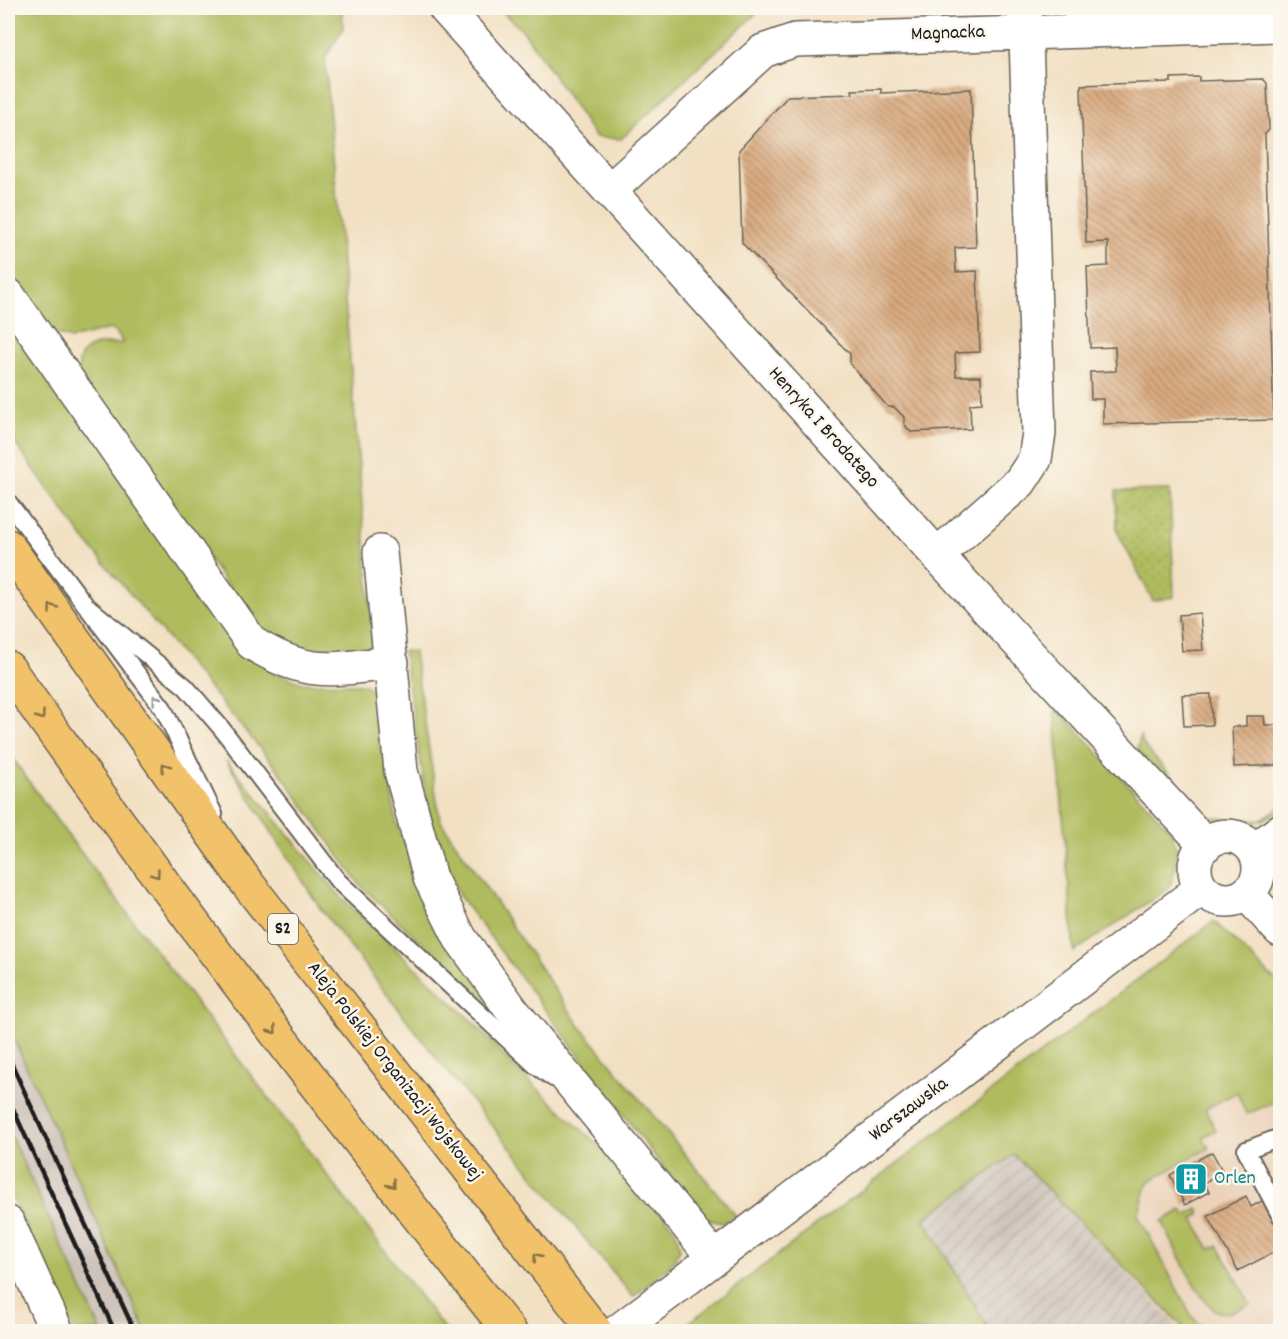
<svg xmlns="http://www.w3.org/2000/svg" width="1288" height="1339" viewBox="0 0 1288 1339" font-family="Dekko,sans-serif">
	<style>
		.built { fill: #ebd2b9 }
		.industrial { fill: url(#industrial-furrows) }
		.railway { fill: #cdc2b9 }
		.grass { fill: #afbb5d; stroke: #666c3c; stroke-width: 1.5 }
		.park { fill: url(#park-dots); stroke: #666c3c; stroke-width: 1.5 }
		.building { fill: url(#building-back-hatch) }
		.lines { fill: none; stroke-linecap: round; stroke-linejoin: round }
		.service-casing { stroke: #676156; stroke-width: 20 }
		.minor-casing { stroke: #676156; stroke-width: 36 }
		.tertiary-casing { stroke: #676156; stroke-width: 36 }
		.motorway-casing { stroke: #676156; stroke-width: 36 }
		.service { stroke: #fff; stroke-width: 16 }
		.minor { stroke: #fff; stroke-width: 33 }
		.tertiary { stroke: #fff; stroke-width: 33 }
		.motorway { stroke: #f2c26a; stroke-width: 33 }
		.rail { stroke: #1c1c1c; stroke-width: 4.5 }
		.oneway { stroke: #876f43 }
		.oneway2 { stroke: #999 }
		.labels { text-anchor: middle; dominant-baseline: central; stroke-width: 5; stroke-linejoin: round; paint-order: stroke }
		.shield { fill: #fbf7ec; stroke: #5f5e5a; stroke-width: 1.5 }
		.shield-label { font-size: 18px; font-weight: bold; fill: #1c1c1c }
		.street-label { font-size: 20px; fill: #1c1c1c; stroke: #fbf7ec }
		.culture-label { font-size: 20px; fill: #0d838f; stroke: #fbf7ec; text-anchor: start }
	</style>
	<defs>
		<pattern id="industrial-furrows" width="10" height="10" patternUnits="userSpaceOnUse" patternTransform="scale(1.5)"><rect width="10" height="10" fill="#cdc2b9"/><path d="M-1 1l2-2M0 10L10 0M9 11l2-2" fill="none" stroke="#afa69e"/></pattern>
		<pattern id="park-dots" width="8" height="8" patternUnits="userSpaceOnUse" patternTransform="scale(1.5)"><rect width="8" height="8" fill="#afbb5d"/><path d="M2 2h.1M6 6h.1" fill="none" stroke="#96a050" stroke-width="1.8" stroke-linecap="round"/></pattern>
		<pattern id="building-back-hatch" width="6" height="6" patternUnits="userSpaceOnUse" patternTransform="scale(1.5)"><rect width="6" height="6" fill="#d9ab80"/><path d="M-1 5l2 2M0 0l6 6M5-1l2 2" fill="none" stroke="#af8a68"/></pattern>
	</defs>
	<rect width="100%" height="100%" fill="#fbf7ec"/>
	<filter id="ink" filterUnits="userSpaceOnUse"><feTurbulence type="fractalNoise" baseFrequency=".0167" numOctaves="2"/><feDisplacementMap in="SourceGraphic" scale="12" xChannelSelector="R" yChannelSelector="G"/><feConvolveMatrix kernelMatrix="1 2 1 2 8 2 1 2 1" color-interpolation-filters="sRGB"/></filter>
	<filter id="wash" filterUnits="userSpaceOnUse"><feTurbulence type="fractalNoise" baseFrequency=".008" numOctaves="4" result="noise"/><feDisplacementMap in="SourceGraphic" scale="24" xChannelSelector="R" yChannelSelector="G"/><feGaussianBlur stdDeviation="1.35" result="paint"/><feColorMatrix in="noise" values="0 0 0 0 0 0 0 0 0 0 0 0 0 0 0 0 0 1.4 0 .05"/><feComposite in="paint" operator="in"/></filter>
	<g filter="url(#wash)">
		<rect width="100%" height="100%" fill="#f2e0c2"/>
		<!-- built -->
		<path class="built" d="M1280,1082V1331H1181L1094,1238L1144,1194L1137,1167L1195,1095Z"/>
		<!-- industrial -->
		<path class="industrial" d="M1014,1155L1094,1238L1181,1331H990L924,1219Z"/>
		<!-- railway -->
		<path class="railway" d="M8,1026L146,1331H101L8,1130Z"/>
		<!-- grass -->
		<path class="grass" d="M8,8H342L343,29L325,58L373,636L372,645L362,652L300,653L259,630L79,376C75,343 97,344 123,343L116,332L109,329L71,339L47,331L8,275Z
			M498,8H866L759,11L621,139L595,137L524,32Z
			M8,315L279,674L302,683L364,684L373,692L380,713L396,821L432,908L519,1034L360,885L279,771L84,539L8,433Z
			M403,651L414,652L440,820L579,1025L736,1216L723,1223L702,1219L458,894L432,834Z
			M1054,705L1171,831C1180,852 1178,869 1168,889L1074,952Z
			M1140,736L1145,747L1209,817L1259,821L1280,807V811C1259,825 1225,832 1201,817C1184,805 1153,767 1137,750Z
			M8,752L63,829L446,1331H146L8,1026Z
			M226,760L341,897L475,1024L514,1067L634,1178L676,1231L680,1249L670,1266L633,1297L438,1060L320,908Z
			M1214,921L1280,985V1100L1246,1114L1237,1092L1205,1109L1216,1130L1203,1137L1209,1148L1148,1182L1138,1215L1192,1317L1207,1331H1187L1014,1155L924,1219L990,1331H678Z
			M8,1130L101,1331H74L8,1189Z
			M1198,1209L1201,1214L1193,1219L1210,1249L1218,1245L1250,1304C1241,1308 1230,1315 1219,1312C1201,1308 1171,1239 1162,1221L1182,1210L1186,1216Z"/>
		<!-- park -->
		<path class="park" d="M1170,490L1174,597L1153,601L1117,531L1116,491Z"/>
		<g id="blocks">
			<!-- building -->
			<path class="building" d="M1199,77V81L1263,79L1267,83L1269,130L1265,134L1274,420L1103,424V399H1091L1090,372L1116,371L1115,347L1090,348L1087,267L1108,266V242L1086,243L1081,85L1171,82V78Z
				M881,89V93L971,89L976,247L955,248L956,272L977,271L980,352L955,353L956,376H981L982,403L970,404L971,429L911,432L904,424V417L894,407H888L850,364V354L742,243L739,150L788,96L853,94L852,90Z
				M1200,613L1203,650L1182,651L1179,615Z
				M1211,694L1212,725L1184,726L1182,695Z
				M1246,716H1264L1265,725H1280V765L1234,767L1232,727L1246,726Z
				M1212,1152L1223,1172L1204,1183L1209,1192L1185,1205L1170,1175Z
				M1280,1191V1249L1238,1271L1208,1216L1246,1196L1251,1207Z"/>
		</g>
	</g>
	<g filter="url(#ink)">
		<use href="#blocks" fill-opacity="0" stroke="#676156" stroke-width="1.5"/>
		<g class="lines">
			<!-- service casing -->
			<g class="service-casing">
				<path id="service" d="M8,502L163,708L214,814
					M88,607L186,687L222,729L338,881L535,1065L553,1078
					M1280,1137L1246,1150L1280,1215"/>
			</g>
			<!-- minor casing -->
			<g class="minor-casing">
				<path id="minor" d="M445,8L937,555L1206,845
					M609,191L763,51L795,40L1280,25
					M8,295L252,643C308,678 330,669 392,663
					M380,552L401,771L430,878L460,938L511,1009L714,1258
					M937,555L1020,482L1035,459L1039,433L1025,8
					M8,1223L57,1332"/>
			</g>
			<!-- tertiary casing -->
			<g class="tertiary-casing">
				<path id="tertiary" d="M1195 868a32 32 0 1 1 64 0a32 32 0 1 1-64 0Z
					M1254,851L1280,831
					M1247,894L1280,930
					M617,1332L1202,888"/>
			</g>
			<!-- motorway casing -->
			<g class="motorway-casing">
				<path id="motorway" d="M8,546L247,883L596,1332
					M8,668C168,895 336,1115 510,1332"/>
			</g>
			<!-- service -->
			<use href="#service" class="service"/>
			<!-- minor -->
			<use href="#minor" class="minor"/>
			<!-- tertiary -->
			<use href="#tertiary" class="tertiary"/>
			<!-- motorway -->
			<use href="#motorway" class="motorway"/>
			<!-- rail -->
			<path class="rail" d="M8,1056L135,1332
				M8,1098L115,1332"/>
		</g>
		<!-- one-way arrows -->
		<defs><path id="oneway-chevron" d="M-2-3.5L2.5 0L-2 3.5" fill="none" stroke-width="1.6" stroke-linecap="round" stroke-linejoin="round" transform="scale(1.5)"/></defs>
		<g class="oneway">
			<use href="#oneway-chevron" transform="translate(52 608) rotate(-125)"/>
			<use href="#oneway-chevron" transform="translate(41 716) rotate(55)"/>
			<use href="#oneway-chevron" transform="translate(165 767) rotate(-125)"/>
			<use href="#oneway-chevron" transform="translate(156 874) rotate(54)"/>
			<use href="#oneway-chevron" transform="translate(273 1030) rotate(53)"/>
			<use href="#oneway-chevron" transform="translate(392 1184) rotate(51)"/>
			<use href="#oneway-chevron" transform="translate(537 1257) rotate(-127)"/>
		</g>
		<use class="oneway2" href="#oneway-chevron" transform="translate(156 699) rotate(-127)"/>
	</g>
	<!-- icons -->
	<defs>
		<g id="building-square" transform="scale(1.725)"><rect x="-9" y="-9" width="18" height="18" rx="4" fill="#0f9aa8" stroke="#fbf7ec"/><path d="M-4-6H4V6H1V3H-1V6H-4ZM-2.5-4.3h1.7v1.8h-1.7ZM.8-4.3h1.7v1.8H.8ZM-2.5-1h1.7V.8h-1.7ZM.8-1h1.7V.8H.8Z" fill="#fff"/></g>
	</defs>
	<g fill-rule="evenodd">
		<use href="#building-square" x="1191" y="1179"/>
	</g>
	<g class="labels">
		<!-- shield labels -->
		<rect class="shield" x="268" y="914" width="30" height="30" rx="4.5"/>
		<g class="shield-label">
			<text x="283" y="929">S2</text>
		</g>
		<!-- street labels -->
		<g class="street-label">
			<text transform="translate(948 34) rotate(-2)">Magnacka</text>
			<text transform="translate(823 428) rotate(48)">Henryka I Brodatego</text>
			<text transform="translate(394 1072) rotate(52)">Aleja Polskiej Organizacji Wojskowej</text>
			<text transform="translate(909 1110) rotate(-37)">Warszawska</text>
		</g>
		<!-- culture labels -->
		<g class="culture-label">
			<text x="1214" y="1179">Orlen</text>
		</g>
	</g>
	<!-- margin -->
	<rect width="1288" height="1339" fill="none" stroke="#fbf7ec" stroke-width="30"/>
</svg>
